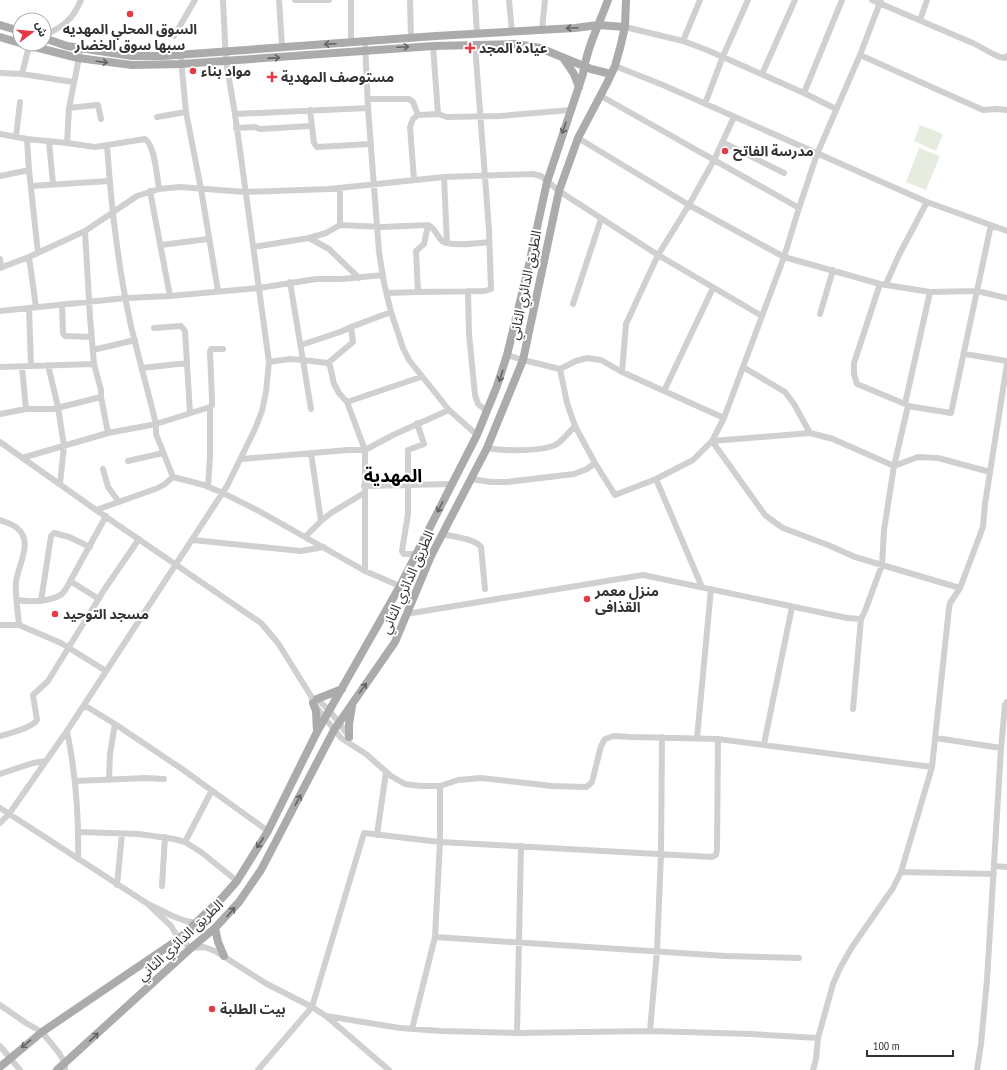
<svg xmlns="http://www.w3.org/2000/svg" width="1007" height="1070" viewBox="0 0 1007 1070" font-family="'PT Sans Narrow','Noto Sans Arabic',sans-serif">
	<style>
		.pitch { fill: #e6ecdf }
		.lines { fill: none; stroke-linecap: round; stroke-linejoin: round }
		.minor { stroke: #d0d0d0; stroke-width: 6 }
		.major { stroke: #ababab; stroke-width: 8 }
		.oneway { stroke: #636363 }
		.poi-dot { fill: #e63946; stroke: #fff; stroke-width: 1.5 }
		.labels { text-anchor: middle; dominant-baseline: central; stroke-width: 4; stroke-linejoin: round; paint-order: stroke }
		.poi-label { font-size: 14px; font-weight: bold; fill: #333; stroke: #fff; text-anchor: start }
		.street-label { font-size: 14px; fill: #333; stroke: #fff }
		.district-label { font-size: 18px; font-weight: bold; fill: #000; stroke: #fff }
	</style>
	<rect width="100%" height="100%" fill="#fff"/>
	<!-- pitch -->
	<path class="pitch" d="M920,125L943,134L936,151L914,141Z
		M919,148L940,156L926,190L906,182Z"/>
	<g class="lines">
		<!-- minor -->
		<path class="minor" d="M279,0L282,47
			M295,0H329
			M351,0V43
			M410,0L411,38
			M475,0L477,34
			M509,0L512,32
			M872,0L975,44L993,54L1000,57L1005,58L1007,56
			M881,0L860,55L817,154L799,208L784,257L724,418L712,441L765,515L773,521L783,528L828,545L855,557L960,588
			M920,20L927,0
			M625,27L683,41L707,50L804,93L836,109
			M542,29L545,0
			M44,36C63,26 72,21 81,0
			M174,36L195,0
			M683,41L700,0
			M365,42L368,108L379,252L384,283L391,312L403,348L409,360L449,410L477,435
			M433,46L438,114
			M860,55L983,110L996,109L1007,110
			M181,60L186,112L201,189L218,291
			M615,66L663,85L927,202L1007,231
			M0,73L22,74L73,82
			M22,74L29,46
			M762,74L795,0
			M804,93L842,0
			M601,96L799,208
			M368,99H409L413,102L418,115L438,114L447,117L500,116L571,110
			M705,104L723,56L748,0
			M69,108L96,105H98L101,119
			M310,110L314,143L317,147L371,144
			M235,114L368,108
			M157,117L186,112
			M236,128L255,127L260,129L311,126
			M0,134L27,139L67,143L95,147L145,139C155,145 157,177 159,189
			M16,137L20,102
			M578,138L689,205L784,257L880,284L930,292L977,291L1007,298
			M27,139L29,170L38,253
			M49,142L53,184
			M722,142L784,173
			M67,143L69,108L81,48
			M107,145C111,205 118,267 131,326C139,359 148,391 156,424V434L173,477L204,485L223,493L257,510L365,571L400,586
			M0,176L29,170
			M444,177L447,243
			M414,180L410,127L413,119L418,115
			M31,186L109,181
			M340,188V225
			M150,191L170,296
			M85,231L90,317L94,364L101,390V397L108,433
			M309,238L329,249L359,278
			M161,245L208,239
			M253,247L309,238L326,233L340,225L383,227L428,225C435,228 437,236 442,241C450,247 479,243 489,242
			M29,257L36,307
			M0,259L1,268
			M0,268L29,257L85,231L137,196L159,189L180,187L245,192L329,189L444,177L533,174L541,176L559,191L658,255L762,316
			M290,282L311,409
			M880,284L854,363V374L857,384L905,404
			M886,284L899,255L927,202
			M468,291L469,334L475,395L478,404L487,411
			M418,292L416,251L424,244L428,225
			M930,292L905,404L908,406L951,413L991,225
			M387,293L418,292L485,291L491,289L489,230L475,45
			M573,304L601,219
			M62,305L63,333L65,336L91,337
			M29,308L31,366
			M0,311L126,298L170,296L259,288L316,279H342L383,275
			M820,314L833,270
			M154,328L181,326L185,331L190,413
			M301,345L340,332L351,327
			M93,350L135,340
			M965,354L1007,361
			M507,355L523,360L560,369L576,361L587,358L601,360L622,372L724,418
			M269,362L290,359L303,360L328,363L330,366L334,384L339,393L347,402L365,450V571
			M328,363L353,342L351,327L391,312
			M48,365L58,407L64,446L60,484
			M0,367L94,364
			M743,367L785,392L794,404L810,433
			M142,368L187,363
			M560,369L567,403L575,426L595,463L615,495L656,479L693,460L712,441L810,433L833,439L894,466L908,406
			M622,372L626,324L658,255L689,205L714,160L734,117
			M664,391L713,288
			M347,402L421,377
			M26,409H53L101,397
			M0,414L26,409L22,367
			M0,442L96,510L261,623L278,643L311,696L313,703L341,738L366,754L391,776L405,784L421,786H440L458,780L481,778L552,786L586,787L589,785L592,782L601,746L605,739L614,736L631,737L718,739L932,767
			M487,448C504,451 543,452 557,444C564,439 569,432 575,426
			M311,453L321,521
			M22,458L108,433L156,424L210,407L212,405V399L210,352L211,349H223
			M241,459L348,450H365L393,435L449,410
			M128,461L163,453
			M103,469L108,487L119,502
			M471,479L491,482H507L574,474L587,469L595,463
			M656,479L702,587
			M364,486L452,484
			M208,487L210,456V407
			M96,510L158,488L165,484L173,477
			M0,520C5,522 12,524 17,528C34,541 18,565 16,582C15,596 18,612 19,625L61,643L106,671
			M442,534C454,537 473,538 481,547L485,589
			M305,537L321,521L331,513L364,493
			M193,540L301,551L324,547
			M417,554H404L402,551L408,514V450L424,444L417,423
			M70,581L99,599
			M17,600C30,602 51,602 62,594C67,589 70,581 73,576C84,556 95,536 106,516
			M41,601L51,536L54,533L69,537L90,547
			M406,614L643,575L847,618L861,619L865,611L882,565L884,530L894,466L918,457L938,458L990,472
			M0,625H19
			M314,698C326,703 342,727 350,738
			M84,705L115,724L110,754L109,780
			M853,709L861,619
			M115,724L182,769L268,831
			M67,731C76,775 79,814 78,859
			M0,736C10,733 32,728 37,720L33,695L48,681L104,590L139,539
			M697,738L711,589
			M936,738L1001,748L987,980L981,1044L977,1070
			M764,744L792,607
			M1001,748L1005,705L1007,702
			M0,774L33,763L46,761
			M76,781L146,778L164,779
			M0,808L148,904C164,911 178,921 196,923
			M0,823L9,814L67,731L227,486L255,429L262,411L266,392L269,362L235,114L226,61L223,0
			M79,832L139,834L174,839L185,842L201,852L237,881
			M377,835L386,772
			M185,842L211,792
			M994,866L1007,867
			M901,872L994,874
			M117,885L122,834
			M162,886L165,837
			M148,904L171,926L179,939L191,948L204,947L215,951L267,984L312,1007L326,1016L389,1070
			M435,937L440,842V786
			M0,1005L26,1023L42,1032L59,1053L65,1063V1070
			M326,1016L400,1028L441,1031L517,1033L650,1031L751,1034L818,1038
			M412,1029L435,937L726,956L799,958
			M650,1031L657,951L661,854L662,737
			M517,1033L521,846
			M0,1046L20,1070
			M258,1070L312,1007L364,833L440,842L712,857L716,855L717,849L718,739
			M813,1070L816,1059L818,1038L833,984L840,968L852,947L893,888L901,872L932,767L949,608L950,603L960,588L983,527L985,504L1007,364"/>
		<!-- major -->
		<path class="major" d="M0,25L20,31
			M0,37L20,43
			M44,38L67,46L132,56H163L436,36L575,28L598,25L625,27
			M23,44L78,58L132,65L181,64L433,46L516,44L540,48L591,69L611,74
			M564,59L574,74L579,87
			M317,699L342,689
			M313,703L316,711L317,732
			M349,737V724L352,706
			M215,928L218,942L224,956
			M0,1067L42,1032L179,939L223,897L237,881L268,831L317,732L400,586L477,435L497,386L507,355L528,269L547,182L583,74C587,47 599,25 608,0
			M57,1070L191,948L215,928L239,902L261,870L334,730L395,642L431,556L487,448L523,360L559,191L578,138L607,83L615,66L620,48L625,27L626,0"/>
	</g>
	<!-- one-way arrows -->
	<defs><path id="oneway-shaft" d="M-6 0H5M1.5-3L5.5 0L1.5 3" fill="none" stroke-width="1.6" stroke-linecap="round" stroke-linejoin="round"/></defs>
	<g class="oneway">
		<use href="#oneway-shaft" transform="translate(572 28) rotate(177)"/>
		<use href="#oneway-shaft" transform="translate(330 44) rotate(177)"/>
		<use href="#oneway-shaft" transform="translate(403 47) rotate(-3)"/>
		<use href="#oneway-shaft" transform="translate(274 58) rotate(-4)"/>
		<use href="#oneway-shaft" transform="translate(102 62) rotate(7)"/>
		<use href="#oneway-shaft" transform="translate(564 128) rotate(109)"/>
		<use href="#oneway-shaft" transform="translate(501 376) rotate(108)"/>
		<use href="#oneway-shaft" transform="translate(440 507) rotate(117)"/>
		<use href="#oneway-shaft" transform="translate(363 688) rotate(-54)"/>
		<use href="#oneway-shaft" transform="translate(298 800) rotate(-62)"/>
		<use href="#oneway-shaft" transform="translate(260 843) rotate(123)"/>
		<use href="#oneway-shaft" transform="translate(231 912) rotate(-49)"/>
		<use href="#oneway-shaft" transform="translate(94 1037) rotate(-43)"/>
		<use href="#oneway-shaft" transform="translate(26 1044) rotate(141)"/>
	</g>
	<!-- markers -->
	<g class="poi-dot">
		<circle cx="130" cy="14" r="4"/>
		<path d="M468 42h4v4h4v4h-4v4h-4v-4h-4v-4h4z"/>
		<circle cx="193" cy="71" r="4"/>
		<path d="M270 71h4v4h4v4h-4v4h-4v-4h-4v-4h4z"/>
		<circle cx="725" cy="151" r="4"/>
		<circle cx="587" cy="599" r="4"/>
		<circle cx="55" cy="614" r="4"/>
		<circle cx="212" cy="1009" r="4"/>
	</g>
	<g class="labels">
		<!-- poi labels -->
		<g class="poi-label">
			<text x="130" y="29" text-anchor="middle">السوق المحلي المهديه<tspan x="130" dy="16">سبها سوق الخضار</tspan></text>
			<text x="479" y="48">عيادة المجد</text>
			<text x="201" y="71">مواد بناء</text>
			<text x="281" y="77">مستوصف المهدية</text>
			<text x="733" y="151">مدرسة الفاتح</text>
			<text x="595" y="591">منزل معمر<tspan x="595" dy="16">القذافى</tspan></text>
			<text x="63" y="614">مسجد التوحيد</text>
			<text x="220" y="1009">بيت الطلبة</text>
		</g>
		<!-- street labels -->
		<g class="street-label">
			<text transform="translate(525 285) rotate(-78)">الطريق الدائري الثاني</text>
			<text transform="translate(407 582) rotate(-66)">الطريق الدائري الثاني</text>
			<text transform="translate(180 940) rotate(-43)">الطريق الدائري الثاني</text>
		</g>
		<!-- district labels -->
		<g class="district-label">
			<text x="393" y="475">المهدية</text>
		</g>
	</g>
	<!-- north arrow -->
	<g transform="translate(32 32) rotate(74)"><circle r="19" fill="#ffffff" stroke="#adadad"/>
	<path d="M0-3L7 15L0 10L-7 15Z" fill="#e63946"/>
	<text y="-6" font-size="11" font-weight="bold" text-anchor="middle" fill="#333333">ش</text>
	</g>
	<!-- scale -->
	<path d="M867 1050v6h86v-6" fill="none" stroke="#333333" stroke-width="2"/>
	<text x="873" y="1050" font-size="12" fill="#333333" stroke="#ffffff" stroke-width="3" paint-order="stroke">100 m</text>
</svg>
